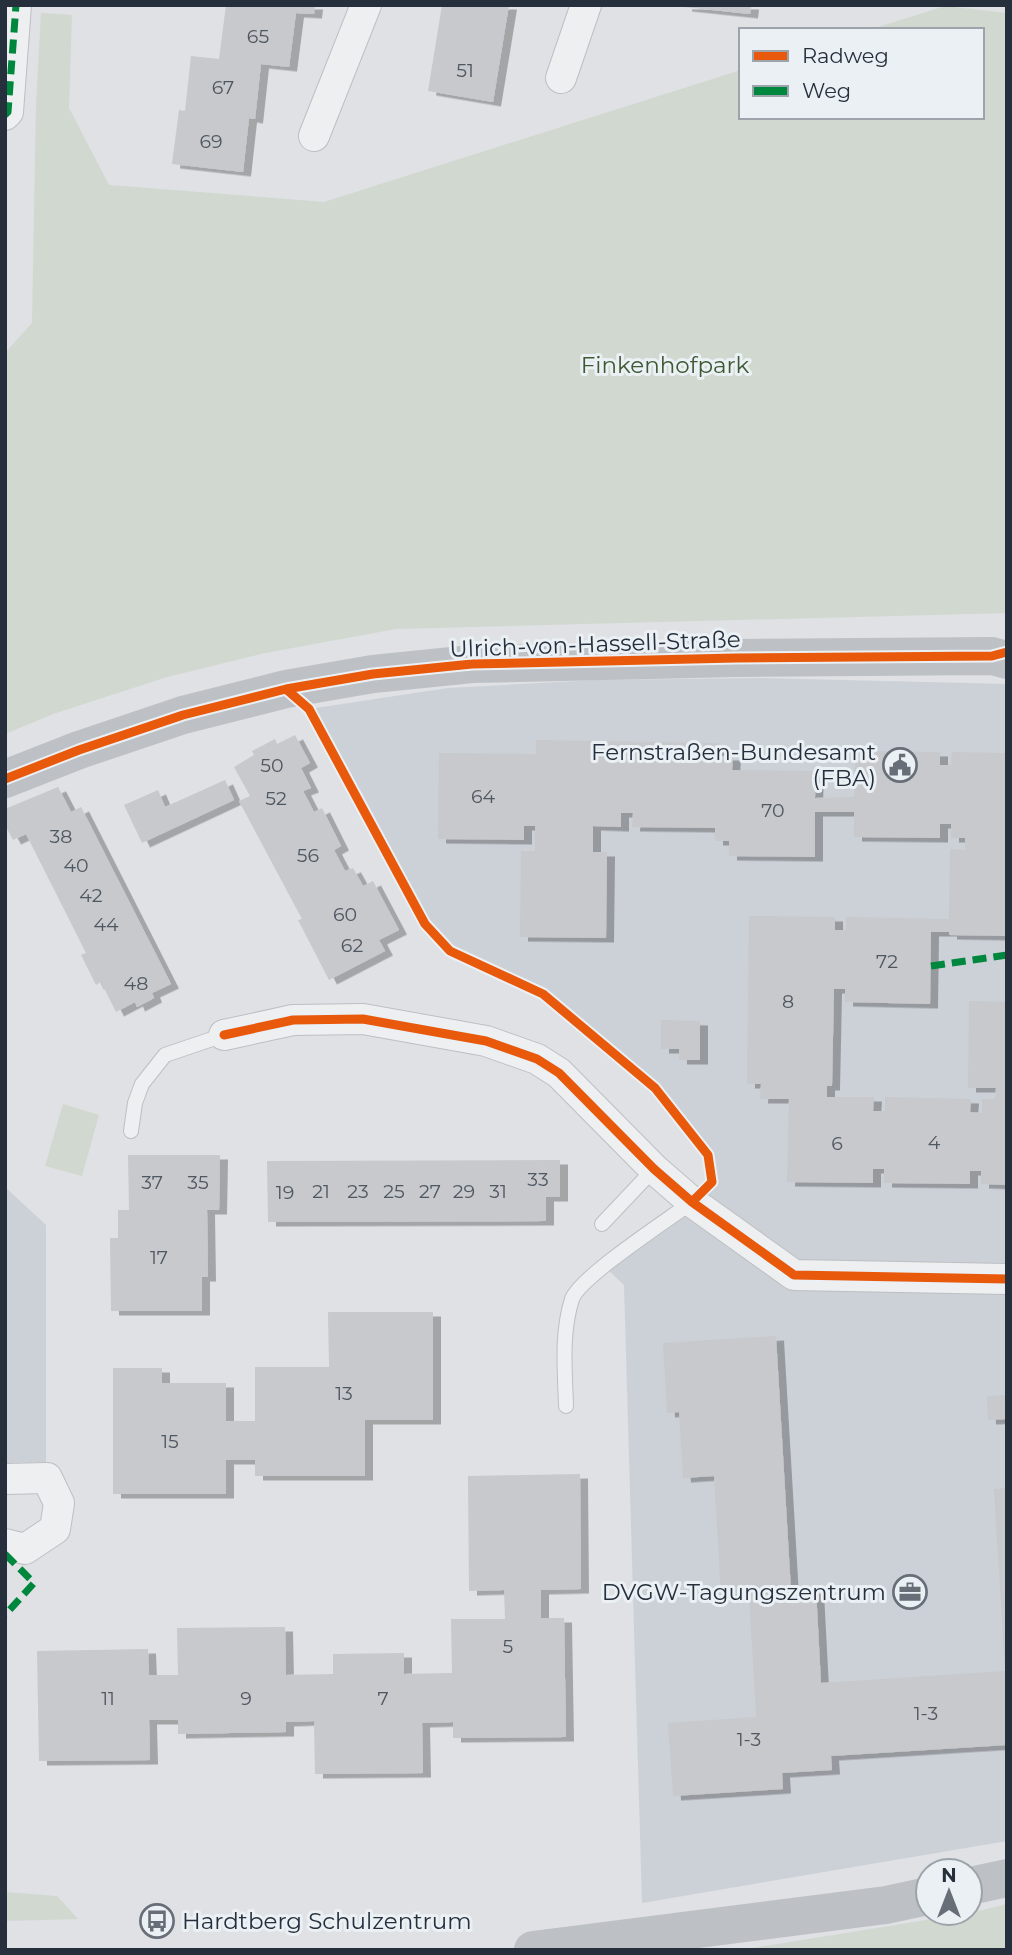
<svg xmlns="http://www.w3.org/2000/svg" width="1012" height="1955" viewBox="0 0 1012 1955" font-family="Montserrat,sans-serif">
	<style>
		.built { fill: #ccd1d8 }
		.green { fill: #d0d8cf }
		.building { fill: #c7c9cc; filter: url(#shadow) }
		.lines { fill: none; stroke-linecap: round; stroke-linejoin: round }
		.lane-casing { stroke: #bdbfc2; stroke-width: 16 }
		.street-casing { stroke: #bdbfc2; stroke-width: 32 }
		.lane { stroke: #eeeff1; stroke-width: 14 }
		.street { stroke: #eeeff1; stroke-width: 30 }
		.secondary { stroke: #bdc0c4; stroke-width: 38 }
		.quiet { stroke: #00873e; stroke-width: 7; stroke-dasharray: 14 7; stroke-linecap: butt }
		.cycleway-casing { stroke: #ebf0f4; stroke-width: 13 }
		.cycleway { stroke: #e8590c; stroke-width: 9 }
		.labels { text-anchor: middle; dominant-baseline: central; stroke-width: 6; stroke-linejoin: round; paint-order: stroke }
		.number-label { font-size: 19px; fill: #4f5762 }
		.park-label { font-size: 23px; fill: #3d5933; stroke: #ebf0f4 }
		.street-label { font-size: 23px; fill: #26303d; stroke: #ebf0f4 }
		.poi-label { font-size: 23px; fill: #26303d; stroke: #ebf0f4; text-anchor: end }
	</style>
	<defs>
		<filter id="shadow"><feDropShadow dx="8" dy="4.5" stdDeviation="0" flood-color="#0004"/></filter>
	</defs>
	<rect width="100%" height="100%" fill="#dfe1e4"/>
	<!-- built -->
	<path class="built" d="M762,678L1007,684V1841L642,1903L624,1285L604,1266L692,1202L712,1183L709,1158L655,1087L543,995L450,951L425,924L309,709L448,688L596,680Z
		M5,1187L46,1225V1462L5,1463Z"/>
	<!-- green -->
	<path class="green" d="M945,6L1007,13V613L396,629L265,653L167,677L53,714L5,734V353L32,323L36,105L41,13L72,15L69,108L109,185L324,202L741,70V117H982V30H869Z
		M63,1104L99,1115L82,1176L45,1166Z
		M5,1892L57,1896L78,1919L5,1921Z
		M1007,1904V1950H740L970,1913Z"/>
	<!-- building -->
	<path class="building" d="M226,5H315L314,14L296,13L289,67L261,64L255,119L249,118L243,172L172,164L179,110L185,111L191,56L219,59Z
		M442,5H509L493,102L428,91Z
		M684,5H751L750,14L684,7Z
		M295,735L310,763L301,768L311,788L303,791L314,812L322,808L341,846L334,850L345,871L353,868L363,886L373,881L399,930L379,940L385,951L329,980L298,920L302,919L239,801L250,796L234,767L254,755L252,751L275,739L277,744Z
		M536,740L719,743V756H733L732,770L816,771L815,798L854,797L855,751L940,752V765H951L952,752L1007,753V936L949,935V932H931L930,1004L845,1002V989H834L832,1086H827V1097H874L873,1111H885V1097L971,1099L970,1112L982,1113V1099H995L996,1088H968L969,1001L1007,1002V1185L981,1184V1171H970V1184L884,1183V1169H873V1183L787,1182L789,1099H760L761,1084H747L749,916L835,917V930H846V917L949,919L950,849L965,850V838H951V824H940V838L854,837V812H815V857L729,856V841H715V828L632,827L633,813H621V827L593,826V852H607L606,938L520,937L521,851H535V826H524V840L438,839L439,753L536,754Z
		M225,780L234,800L142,843L124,805L158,790L165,807Z
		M58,787L71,812L81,807L171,984L152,993L154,998L137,1007L135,1002L116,1012L101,982L96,985L81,955L86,953L26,834L13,840L5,825V809Z
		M661,1020L700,1021V1060H679V1049H661Z
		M128,1155H220L219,1210H207L208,1277H202V1311H111L110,1238H118V1210H129Z
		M560,1160V1197H546V1221L268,1222L267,1161Z
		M328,1312H433V1420H365V1476H255V1460H226V1494H113V1368H162V1383H226V1421H255V1367H329Z
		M776,1336L791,1591L816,1589L821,1683L1005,1671L994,1489L1007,1488V1745L831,1756L832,1770L782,1773L783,1789L673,1796L668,1723L756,1717L749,1594L721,1595L714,1476L683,1478L679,1412L667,1413L663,1343Z
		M1007,1395V1419L988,1420L987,1396Z
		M580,1474L581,1589L541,1590V1618H564L566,1737L453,1738V1722L422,1723L423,1773L315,1774L314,1721L286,1722V1732L178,1734V1720H149L150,1760L39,1761L37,1651L148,1649L149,1675H178L177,1628L285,1627L286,1675L333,1674V1654L404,1653V1674L452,1673L451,1619H505L504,1590L469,1591L468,1476Z"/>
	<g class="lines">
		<!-- lane casing -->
		<g class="lane-casing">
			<path id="lane" d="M131,1131L135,1103L142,1084L165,1055L224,1035
				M602,1224L654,1169
				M566,1406C565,1371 561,1334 572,1299C580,1277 669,1219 692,1202"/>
		</g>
		<!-- street casing -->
		<g class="street-casing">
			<path id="street" d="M561,78L586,5
				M5,115L8,112L16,5
				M314,136L366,5
				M224,1035L293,1020L363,1019L486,1041L537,1059L559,1073L654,1169L692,1202L794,1275L1007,1279
				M5,1479L47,1478L59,1503L55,1529L25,1549L5,1544"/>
		</g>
		<!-- lane -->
		<use href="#lane" class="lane"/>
		<!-- street -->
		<use href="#street" class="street"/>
		<!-- secondary -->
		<path class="secondary" d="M5,779L79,750L183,715L286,689L373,674L472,664L736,658L992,656L1007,660
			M970,1886L1007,1878
			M533,1950L886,1905L928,1896"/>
		<!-- quiet -->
		<path class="quiet" d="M5,115L8,112L16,5
			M931,966L1007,955
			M5,1554L34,1583L5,1615"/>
		<!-- cycleway casing -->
		<g class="cycleway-casing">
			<path id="cycleway" d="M286,689L309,709L425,924L450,951L543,994L655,1088L708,1155L712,1182L692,1202
				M5,779L79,750L183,715L286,689L373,674L472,664L736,658L992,656L1007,652
				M224,1035L293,1020L363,1019L486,1041L537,1059L559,1073L654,1169L692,1202L794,1275L1007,1279"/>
		</g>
		<!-- cycleway -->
		<use href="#cycleway" class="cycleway"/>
	</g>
	<!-- icons -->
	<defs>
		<g id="civic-ring" transform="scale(1.75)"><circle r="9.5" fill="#ebf0f4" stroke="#676e77" stroke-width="1.5"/><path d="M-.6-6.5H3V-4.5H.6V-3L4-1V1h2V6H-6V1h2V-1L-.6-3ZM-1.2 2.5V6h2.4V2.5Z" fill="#676e77"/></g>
		<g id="office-ring" transform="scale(1.75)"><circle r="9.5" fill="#ebf0f4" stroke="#676e77" stroke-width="1.5"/><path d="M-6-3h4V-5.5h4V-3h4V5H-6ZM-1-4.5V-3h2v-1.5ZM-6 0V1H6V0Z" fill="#676e77"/></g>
		<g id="bus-ring" transform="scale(1.75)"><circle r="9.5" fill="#ebf0f4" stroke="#676e77" stroke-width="1.5"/><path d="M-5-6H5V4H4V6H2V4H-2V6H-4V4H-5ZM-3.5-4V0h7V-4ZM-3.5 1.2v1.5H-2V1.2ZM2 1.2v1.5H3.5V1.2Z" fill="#676e77"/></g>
	</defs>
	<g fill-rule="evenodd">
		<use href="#civic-ring" x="900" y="765"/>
		<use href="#office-ring" x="910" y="1592"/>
		<use href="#bus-ring" x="157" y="1921"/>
	</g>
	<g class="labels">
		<!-- number labels -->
		<g class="number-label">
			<text x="258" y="36">65</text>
			<text x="465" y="70">51</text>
			<text x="223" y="87">67</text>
			<text x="211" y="141">69</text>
			<text x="272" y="765">50</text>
			<text x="483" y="796">64</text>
			<text x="276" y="798">52</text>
			<text x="773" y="810">70</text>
			<text x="61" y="836">38</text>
			<text x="308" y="855">56</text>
			<text x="76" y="865">40</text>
			<text x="91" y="895">42</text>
			<text x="345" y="914">60</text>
			<text x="106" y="924">44</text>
			<text x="352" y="945">62</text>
			<text x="887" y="961">72</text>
			<text x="136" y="983">48</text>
			<text x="788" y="1001">8</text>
			<text x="934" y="1142">4</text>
			<text x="837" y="1143">6</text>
			<text x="538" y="1179">33</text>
			<text x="152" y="1182">37</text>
			<text x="198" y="1182">35</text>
			<text x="321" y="1191">21</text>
			<text x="358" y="1191">23</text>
			<text x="394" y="1191">25</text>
			<text x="430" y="1191">27</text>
			<text x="464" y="1191">29</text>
			<text x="498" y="1191">31</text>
			<text x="285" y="1192">19</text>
			<text x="159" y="1257">17</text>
			<text x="344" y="1393">13</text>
			<text x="170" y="1441">15</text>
			<text x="508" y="1646">5</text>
			<text x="108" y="1698">11</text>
			<text x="246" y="1698">9</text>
			<text x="383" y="1698">7</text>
			<text x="926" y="1713">1-3</text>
			<text x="749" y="1739">1-3</text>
		</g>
		<!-- park labels -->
		<g class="park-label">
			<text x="665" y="365">Finkenhofpark</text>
		</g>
		<!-- street labels -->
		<g class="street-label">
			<text transform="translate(595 644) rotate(-2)">Ulrich-von-Hassell-Straße</text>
		</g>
		<!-- poi labels -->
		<g class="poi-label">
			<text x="876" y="752">Fernstraßen-Bundesamt<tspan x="876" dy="26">(FBA)</tspan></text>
			<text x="886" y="1592">DVGW-Tagungszentrum</text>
			<text x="182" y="1921" text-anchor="start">Hardtberg Schulzentrum</text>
		</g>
	</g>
	<!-- border -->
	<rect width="1012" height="1955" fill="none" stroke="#26303d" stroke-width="14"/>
	<!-- legend -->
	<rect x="739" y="28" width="245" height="91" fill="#ebf0f4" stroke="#9ca3ab" stroke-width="2"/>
	<rect x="753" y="51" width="35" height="10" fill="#e8590c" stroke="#9ca3ab" stroke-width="2"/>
	<text x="802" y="63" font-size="21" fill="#26303d">Radweg</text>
	<rect x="753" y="86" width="35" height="10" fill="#00873e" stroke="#9ca3ab" stroke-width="2"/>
	<text x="802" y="98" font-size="21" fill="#26303d">Weg</text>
	<!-- north arrow -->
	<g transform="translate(949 1892)"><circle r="33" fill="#ebf0f4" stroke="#9ca3ab" stroke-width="2"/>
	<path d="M0-5L12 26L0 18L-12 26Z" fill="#676e77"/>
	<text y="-10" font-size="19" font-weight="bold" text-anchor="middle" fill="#26303d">N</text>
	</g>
</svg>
